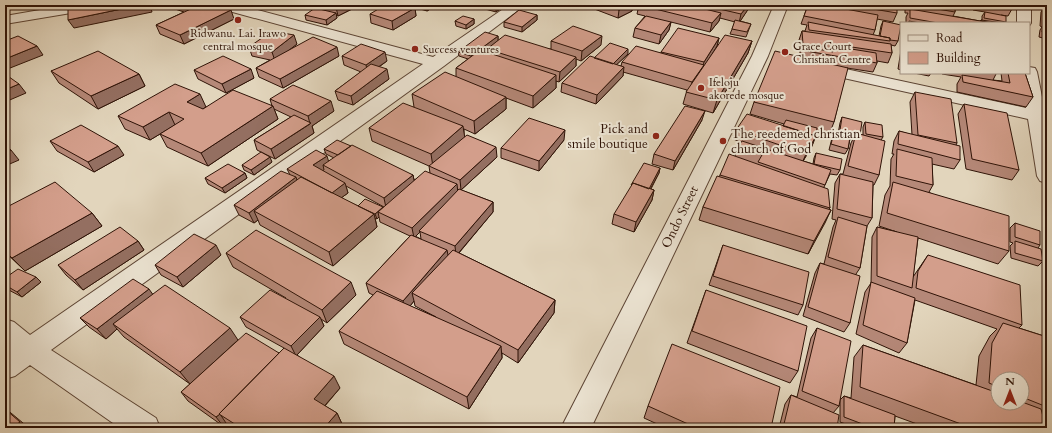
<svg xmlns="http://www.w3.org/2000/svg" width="1052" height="433" viewBox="0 0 1052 433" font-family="Cardo,serif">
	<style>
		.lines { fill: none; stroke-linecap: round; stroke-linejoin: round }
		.minor-casing { stroke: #5c4434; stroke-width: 2 }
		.minor { fill: #ece4d3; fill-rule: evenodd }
		.wall { fill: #b58878; stroke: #2f1307; fill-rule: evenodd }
		.shaded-wall { fill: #946f61; stroke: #2f1307 }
		.building { fill: #d39e8b; stroke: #2f1307 }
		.poi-dot { fill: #8f2418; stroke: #ece4d3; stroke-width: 1.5 }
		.labels { text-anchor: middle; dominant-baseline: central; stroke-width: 4; stroke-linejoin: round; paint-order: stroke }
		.far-poi-label { font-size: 11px; fill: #2f1307; stroke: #ece4d3; text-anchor: start }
		.poi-label { font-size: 13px; fill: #2f1307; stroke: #ece4d3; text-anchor: end }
		.street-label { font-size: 13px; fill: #2f1307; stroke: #ece4d3 }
	</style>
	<rect width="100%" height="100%" fill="#e2d5bc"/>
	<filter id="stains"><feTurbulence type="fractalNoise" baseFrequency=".005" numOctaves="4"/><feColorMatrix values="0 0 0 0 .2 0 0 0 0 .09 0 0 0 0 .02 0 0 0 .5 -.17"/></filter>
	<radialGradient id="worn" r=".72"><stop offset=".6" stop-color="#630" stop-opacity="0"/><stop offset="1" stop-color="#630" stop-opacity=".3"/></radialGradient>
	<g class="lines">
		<!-- minor casing -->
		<g class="minor-casing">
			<path id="minor" d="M69,5H102L100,8L95,9L5,24V16Z
				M216,5H239L433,57L509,5H525L444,66L51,350L156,418L160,428H120L30,365L15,376L5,379V352L9,349L5,346V319L14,322L30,335L423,64L218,8Z
				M774,5H788L768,56L591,428H561L752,56Z
				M1017,5H1031V23L1029,26V23H1017Z
				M818,63L1026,108L1021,73H1029V67L1035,68L1037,72L1045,112H1047V183L1040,181L1037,176L1028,119L812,71L810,68L812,65Z"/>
		</g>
		<!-- minor -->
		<use href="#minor" class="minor"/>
	</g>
	<!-- wall -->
	<path class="wall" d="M173,5H215L234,19L184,44L160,34L156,25L184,12L175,9Z
		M244,5H254L250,7Z
		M311,5H360L338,16L336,15L337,18L327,25L306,20L305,15L325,11Z
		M407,5H437L427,11Z
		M478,5H505L496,12L478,7Z
		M584,5H750L749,8L740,21L751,24L746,37L730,34L735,22L720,18L719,21L710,32L671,22L669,30L659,44L633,37L635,28L645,16L637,14L639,5L636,7L632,6V11L618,18Z
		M808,5H892L897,13L893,22L877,19L875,30L873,35L879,36L881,26L883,21L898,41L895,46L891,45L892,53L888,63L877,61V63L873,72L847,68L834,122L829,135L816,132L812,146L803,161L813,164L814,158L816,153L840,170L837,175L830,174L824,187L830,208L829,209L831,210L808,254L699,220L703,207L720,175L735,156L738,147L741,142L733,139L736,130L783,126L784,124L750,114L754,102L803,58L804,54L800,53L799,40L802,31H805L807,25L801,24Z
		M905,5H960L959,6L955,5V12L953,16L980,21L981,20H982V16L985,12L973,10L972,5H1012L1013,7L1008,16L1001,15L1006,22L1005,23H906V17L908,13H905Z
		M415,8L416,16L393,30L371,23L370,14Z
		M1044,8H1047V39L1039,37L1040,30L1042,27L1040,26L1041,12Z
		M537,15V20L522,32L504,27V22Z
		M474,19V24L466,29L456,26L455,21Z
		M498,36V41L484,51L487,52V49H551V41L601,45L581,61L576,59V66L559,82L556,81V88L533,108L506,98V109L475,134L464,129V137L497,157L461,190L493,202V212L459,253L555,300L554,313L518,363L502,353V358L469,409L344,344L339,331L373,295L369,293L366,283L410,236L380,222L379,217L377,219L375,218L377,227L333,266L260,225L258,220L254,223L239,215L234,205L290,175L287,169L329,161L334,158L326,154L324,149L413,175L414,180L430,173L429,166L372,141L369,128L414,107L412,94L456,77V68L468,59L459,56L458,52ZM346,186L384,207L383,208L358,206L341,198L348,193ZM420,232L421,239L415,236ZM414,301L415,306L436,317L410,306Z
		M719,38L717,46L752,41L748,53L713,113L683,104L687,90L623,72V76L596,104L561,92L562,83L594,58L628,54L616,65L621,66L622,62L661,53V52Z
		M297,44L289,50L339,56L283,88L259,77L256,68L270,60L252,56L249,47Z
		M901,50V70L898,69Z
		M342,56L387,61L379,67L389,79L353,105L338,100L335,91L361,72L344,65Z
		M194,70L254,78L226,93L198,79Z
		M51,71L139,74L145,86L98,109L59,83Z
		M914,73H931L929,76Z
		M942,73H996V74L993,80L1002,81L1001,73H1025L1033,97L1026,107L957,92V84L961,77L942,74Z
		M915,92L957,143L956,145L960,160L954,169L932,164L933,185L929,192L1009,251L998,264L918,238L913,277L928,255L1022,325L1019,328L1047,337V426L1046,425V428H928L895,416L894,428H857L840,422V400L844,396L851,398L854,357L863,345L976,385L979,356L990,336L997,329L915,300L907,343L899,353L856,334L865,292L871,283L872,237L877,227L897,232L879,226L885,195L890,186L891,159L894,154H892L894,141L899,131L912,135L910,102ZM998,379H1022V403H998Z
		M1047,93V102L1045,96Z
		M270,99L334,111L312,126L314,133L275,159L257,150L254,140L291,117L274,109L278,119L208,166L167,147L160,134L150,140L125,129L118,116L206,107L272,106Z
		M964,104L1019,170L1012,180L966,169L958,114Z
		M842,117L860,135H863V127L865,122L883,137L881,140L879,175L874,185H873L872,218L867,226L860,268L856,274L850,323L844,332L803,316L815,273L820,263L824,264L833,227L836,220L832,219L835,183L840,174H843L851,143L853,139H850L848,149L845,154L829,150L832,138L834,133L838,134L840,123Z
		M702,120L673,170L652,164L654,154Z
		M564,140L539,171L501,158V148Z
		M50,141L124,155L94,172L57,151Z
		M272,162L254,175L244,170L242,165Z
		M660,168L659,173L651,189L654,190L652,200L634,232L612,224L614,214Z
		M245,173L247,178L225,193L208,184L205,178Z
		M5,208L92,213L102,226L25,271L5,252Z
		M1015,223L1040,245L1038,248L1043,261L1038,266L1011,258L1010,246L1013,243L1010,242V228Z
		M138,241L144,250L83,290L66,275L58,265Z
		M723,245L803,305L798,315L709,285Z
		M226,253L356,295L327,323L321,319L324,326L297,355L340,388L325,406L337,413L342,424L339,428H232L228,426L226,423L223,426L188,401L181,392L190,384L124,337L117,329L106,339L89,327L80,318L153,294L238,340L279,353L284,348L246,327L240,317L286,298L233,267Z
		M221,255L183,287L161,275L155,265Z
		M5,278L41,282L22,297L5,288Z
		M706,290L798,371L790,383L687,343Z
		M817,328L839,406L833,413L837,428H779L785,404L791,395L797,397L811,338Z
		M648,406L771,428H666L644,418Z"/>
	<!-- shaded-wall -->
	<path class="shaded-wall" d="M5,5H28V6L5,10Z
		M141,5H150L152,12L74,28L68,20Z
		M340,5H360L338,16L336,7Z
		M426,5H437L427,11Z
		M499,5H505L496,12V7Z
		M627,5H632V11L618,18L619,10Z
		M748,5H750L749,8L739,23L741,14Z
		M415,8L416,16L393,30L392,21Z
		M231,10L234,19L184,44L180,35Z
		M336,13L337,18L327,25L326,20Z
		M721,13L719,21L710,32L712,23Z
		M537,15V20L522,32V27Z
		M474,19V24L466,29V25Z
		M671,22L669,30L659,44L661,35Z
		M294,35L297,44L275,61L272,52Z
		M498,36V41L472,61L471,56Z
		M602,36L601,45L581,61L582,51Z
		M719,38L717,46L690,91L692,82L703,66L704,62Z
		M752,41L748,53L713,113L717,100Z
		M37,46L43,55L5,70V59Z
		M337,47L339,56L283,88L280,79Z
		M628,49V54L612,69L613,64Z
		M385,52L387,61L368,74L366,65Z
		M576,57V66L559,82L560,72Z
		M624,67L623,76L596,104L597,95Z
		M251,69L254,78L226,93L222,84Z
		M387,69L389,79L353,105L351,96Z
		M139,74L145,86L98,109L91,96Z
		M556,75V88L533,108V96Z
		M19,84L26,93L5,102V90Z
		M200,94L206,107L193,115L187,102Z
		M506,97V109L475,134L474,121Z
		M331,101L334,111L312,126L314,133L275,159L271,149L310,124L308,116Z
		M273,106L278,119L208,166L201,153Z
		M705,111L702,120L673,170L675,161Z
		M169,112L175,125L150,140L143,127Z
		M463,126L465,139L433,167L431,154Z
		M565,130L564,140L539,171V161Z
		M816,136L812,146L802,163L806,154Z
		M118,146L124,155L94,172L88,162Z
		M496,147L497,157L461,190L460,180Z
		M11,150L19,160L5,166V153Z
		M327,156L330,166L323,165L324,170L317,175L313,165Z
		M270,157L272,162L254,175L251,170Z
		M660,168L659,173L647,195L648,190Z
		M245,173L247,178L225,193L222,188Z
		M413,175L415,185L386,208L384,198Z
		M296,177L299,187L254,211L258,220L254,223L249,213Z
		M345,183L348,193L334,203L331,193Z
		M457,184L458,194L419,231L420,232L414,238L412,228Z
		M654,190L652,200L634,232L636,222Z
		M493,202V212L456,256L455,246Z
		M383,207L378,212L379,217L377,219L375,214Z
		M831,210L825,223L808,254L814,241Z
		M92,213L102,226L25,271L12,258Z
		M374,214L377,227L333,266L329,252Z
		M138,241L144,250L83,290L75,280Z
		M216,245L221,255L183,287L177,277Z
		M447,250L449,260L412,293L414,301L406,311L403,301Z
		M36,277L41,282L22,297L17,292Z
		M351,282L356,295L327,323L322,310Z
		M149,289L156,299L113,324L117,329L106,339L97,329Z
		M555,300L554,313L518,363V350Z
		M320,317L324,326L296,356L291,346Z
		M230,328L238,340L190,384L180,372Z
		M501,346L502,358L469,409L467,397Z
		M334,376L340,388L320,411L314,399Z
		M5,408L29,428H12Z
		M337,413L342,424L339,428H324Z
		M220,414L226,423L223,426L216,417Z
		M286,424L289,428H283Z"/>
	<!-- building -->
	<path class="building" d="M84,5H141L68,20V8Z
		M184,5H215L231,10L180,35L156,25L193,8Z
		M330,5H340L336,7Z
		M385,5H406L415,8L392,21L370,14Z
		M489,5H499L496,7Z
		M607,5H627L619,10Z
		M639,5H689L721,13L712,23Z
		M702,5H748L741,14Z
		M808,5H824L878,15L875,30L804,16Z
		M849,5H892L897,6V13Z
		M914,5H955V12Z
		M999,5H1012L1013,7Z
		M315,8L336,13L326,20L305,15Z
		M1044,8H1047V22L1043,21Z
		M910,9L992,23H938L910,18Z
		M519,10L537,15L522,27L504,22Z
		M985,12L1006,16V22L984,18Z
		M463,16L474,19L466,25L455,21Z
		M646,16L671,22L661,35L635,28Z
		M735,20L751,24L747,32L732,29Z
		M981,20L1003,23H992L982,21Z
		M883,21L901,25L898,41L890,40V38L880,36Z
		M909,21L920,23H909Z
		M808,22L890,38V41L809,30Z
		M573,26L602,36L582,51L551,41Z
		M1043,26L1047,27V34L1042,32Z
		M678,28L719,38L704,62L661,52Z
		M272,31L294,35L272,52L249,47Z
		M802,31L891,44L892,53L825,43V47L803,44Z
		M485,32L498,36L471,56L458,52Z
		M505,35L576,57L560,72L487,49Z
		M725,35L752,41L717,100L686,92Z
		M18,36L37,46L5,59V41Z
		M313,37L337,47L280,79L256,68Z
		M610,43L628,49L613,64L594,58Z
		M361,44L385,52L366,65L342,56Z
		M636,46L704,65L692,82L622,62Z
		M833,46L876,53L877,63L806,51L807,47L833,52Z
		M480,50L556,75L533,96L456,68Z
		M98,51L139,74L91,96L51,71Z
		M775,51L848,68L834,122L754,102Z
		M223,56L251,69L222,84L194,70Z
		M590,56L624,67L597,95L562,83Z
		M371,64L387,69L351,96L335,91Z
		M445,72L506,97L474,121L412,94Z
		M1008,73H1025L1033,97L963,82L962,75L1010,83Z
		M5,74L19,84L5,90Z
		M175,84L200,94L187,102L203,109L233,90L273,106L201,153L160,134L184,119L169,112L143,127L118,116Z
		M293,85L331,101L308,116L270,99Z
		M915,92L951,99L957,143L918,135Z
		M403,103L463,126L431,154L369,128Z
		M964,104L1007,113L1019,170L972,159Z
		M685,106L705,111L675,161L654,154Z
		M747,114L816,136L806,154L736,130Z
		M294,115L311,123L271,149L254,140Z
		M842,117L862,122L860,135L856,133L855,134L840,130Z
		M529,118L565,130L539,161L501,148Z
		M786,120L817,128L816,136L783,126Z
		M865,122L882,125L883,137L866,134Z
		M81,125L118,146L88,162L50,141Z
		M899,131L960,146V160L898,144Z
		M834,133L850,137L848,149L831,144Z
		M856,133L885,141L879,175L848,166Z
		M467,135L496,147L460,180L429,166Z
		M337,140L351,146L338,155L324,149Z
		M742,141L831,170L825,185L758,162L762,155L738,147Z
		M5,144L11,150L5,153Z
		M352,145L413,175L384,198L323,165Z
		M897,149L932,158L933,185L896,176Z
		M316,150L327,156L313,165L345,183L332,193L287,169Z
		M261,152L270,157L251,170L242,165Z
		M816,153L842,159L840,170L814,164Z
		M729,154L828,189L830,208L720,175Z
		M644,163L660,168L649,189L633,183L631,185Z
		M228,164L245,173L222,188L205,178Z
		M281,171L296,177L249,213L234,205Z
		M425,171L457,184L412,228L378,212Z
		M840,174L873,182L872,218L837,209Z
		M717,176L831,210L814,241L703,207Z
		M301,177L374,214L329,252L254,211Z
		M55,182L92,213L12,258L5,251V208Z
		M893,182L1009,216V251L887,213Z
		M633,183L654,190L636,222L614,214Z
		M459,189L493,202L455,246L419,231Z
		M365,199L383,207L375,214L358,206Z
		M838,217L867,226L860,268L828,257Z
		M1015,223L1040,231V245L1015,237Z
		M120,227L138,241L75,280L58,265Z
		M877,227L918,237L912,288L877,276Z
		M256,230L351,282L322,310L226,253Z
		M194,234L216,245L177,277L155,265Z
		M411,235L447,250L403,301L366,283Z
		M1015,241L1041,249L1043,261L1015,253Z
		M723,245L809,272L803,305L713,276Z
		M453,250L555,300L518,350L412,293Z
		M928,255L1020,285L1022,325L916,288L918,271Z
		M820,263L860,276L850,323L808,307Z
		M18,269L36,277L17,292L5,285V278Z
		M133,279L149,289L97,329L80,318Z
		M871,282L915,298L907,343L863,325Z
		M165,285L230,328L180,372L113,324Z
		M270,290L320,317L291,346L240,317Z
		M706,290L807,326L798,371L692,331Z
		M377,291L501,346L467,397L339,331Z
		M1003,323L1047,337V407L1022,397V379H998V387L989,383L992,343Z
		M817,328L851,341L839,406L802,391Z
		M246,333L279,353L219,414H220L216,417L181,392Z
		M672,344L780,387L771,428H697L648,406Z
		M863,345L998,393V403H1022V402L1041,409L1046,428H972L860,387Z
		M284,348L334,376L314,399L337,413L324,428H292L286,424L283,428H241L219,414Z
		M791,395L839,415L837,428H783Z
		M844,396L895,415L894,428H873L844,417Z
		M5,409L20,422L12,428H5Z"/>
	<!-- markers -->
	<g class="poi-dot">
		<circle cx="238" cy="20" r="4"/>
		<circle cx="415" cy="49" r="4"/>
		<circle cx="785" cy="52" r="4"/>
		<circle cx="701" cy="88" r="4"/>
		<circle cx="656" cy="136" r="4"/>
		<circle cx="723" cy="141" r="4"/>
	</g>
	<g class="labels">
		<!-- far-poi labels -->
		<g class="far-poi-label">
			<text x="238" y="33" text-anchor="middle">Ridwanu. Lai. Irawo<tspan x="238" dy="13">central mosque</tspan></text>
			<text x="793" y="46">Grace Court<tspan x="793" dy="13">Christian Centre</tspan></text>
			<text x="423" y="49">Success ventures</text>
			<text x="709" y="82">Ifeloju<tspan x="709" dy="13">akorede mosque</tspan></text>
		</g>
		<!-- poi labels -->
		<g class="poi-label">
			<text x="648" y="129">Pick and<tspan x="648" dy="15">smile boutique</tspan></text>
			<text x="731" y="134" text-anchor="start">The reedemed christian<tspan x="731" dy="15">church of God</tspan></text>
		</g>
		<!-- street labels -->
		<g class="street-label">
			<text transform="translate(680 217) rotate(-64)">Ondo Street</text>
		</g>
	</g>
	<!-- margin -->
	<rect width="1052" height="433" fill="none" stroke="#e2d5bc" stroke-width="20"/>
	<rect x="6" y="6" width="1040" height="421" fill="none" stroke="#2f1307" stroke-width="2"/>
	<rect x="10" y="10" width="1032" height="413" fill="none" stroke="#2f1307"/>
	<!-- legend -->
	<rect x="900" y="22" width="130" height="52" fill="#ece4d3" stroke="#a09081"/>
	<rect x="908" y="35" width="20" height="6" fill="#ece4d3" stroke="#a09081"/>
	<text x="936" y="42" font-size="12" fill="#2f1307">Road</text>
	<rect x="908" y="52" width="20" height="12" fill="#d39e8b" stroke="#a09081"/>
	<text x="936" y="62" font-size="12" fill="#2f1307">Building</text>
	<!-- north arrow -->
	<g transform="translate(1010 391)"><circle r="19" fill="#ece4d3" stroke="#a09081"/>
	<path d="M0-3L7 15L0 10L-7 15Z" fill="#8f2418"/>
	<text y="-6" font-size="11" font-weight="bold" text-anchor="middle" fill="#2f1307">N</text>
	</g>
	<rect width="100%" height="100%" filter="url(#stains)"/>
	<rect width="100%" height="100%" fill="url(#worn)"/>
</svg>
